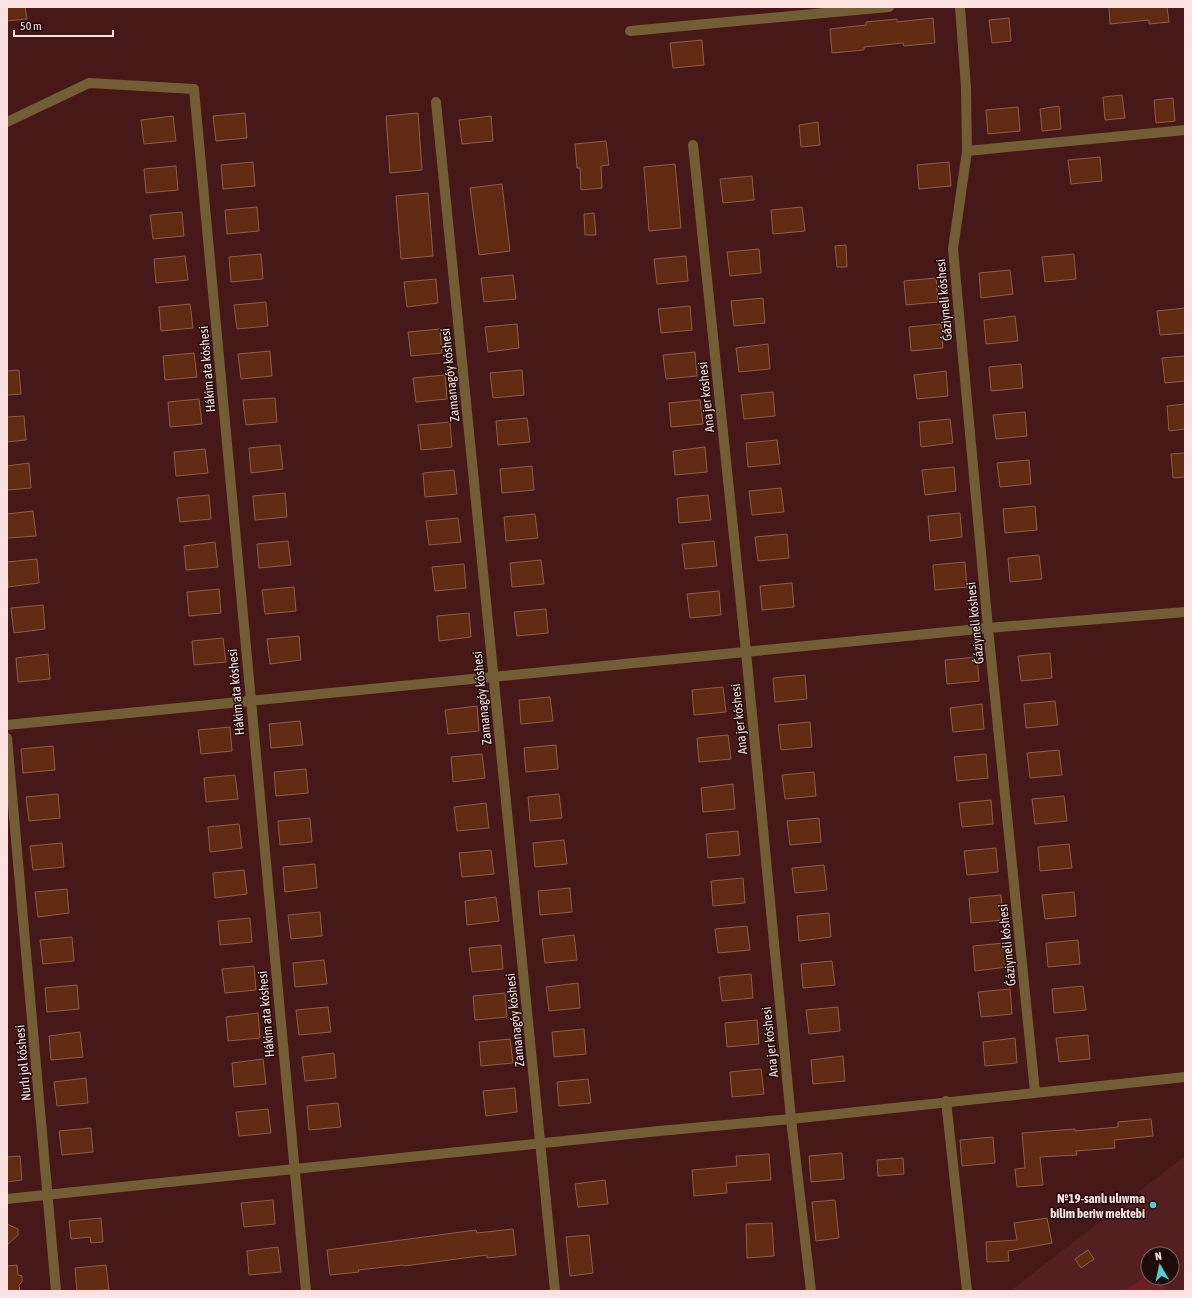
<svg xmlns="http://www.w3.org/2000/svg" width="1192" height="1298" viewBox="0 0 1192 1298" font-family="'Asap Condensed',sans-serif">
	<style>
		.built { fill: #541f20; fill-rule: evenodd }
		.green { fill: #6c1f22 }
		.building { fill: #612a13; stroke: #8e5d4a }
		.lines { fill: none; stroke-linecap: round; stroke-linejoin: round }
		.minor { stroke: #735d34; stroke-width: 10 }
		.poi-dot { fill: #52ccd5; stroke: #1f0b0a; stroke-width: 1.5 }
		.labels { text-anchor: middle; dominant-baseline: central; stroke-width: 3; stroke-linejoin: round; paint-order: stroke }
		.street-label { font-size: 13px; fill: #fbe1e0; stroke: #1f0b0a }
		.poi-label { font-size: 13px; font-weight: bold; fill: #fbe1e0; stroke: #1f0b0a; text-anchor: end }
	</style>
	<rect width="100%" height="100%" fill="#461818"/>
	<!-- built -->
	<path class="built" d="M1185,1156V1291H1010ZM1148,1254H1172V1278H1148Z"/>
	<!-- green -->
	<path class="green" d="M1148,1274V1278H1159L1166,1291H1125Z"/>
	<!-- building -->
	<path class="building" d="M7,7H25L27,19L7,21Z
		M1109,7H1167L1169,22L1149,24V20L1110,24Z
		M933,18L935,43L904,46L903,43L864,47V50L832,53L830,29L866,25V22L897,19V22Z
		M1009,18L1011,41L992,43L989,20Z
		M702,40L704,65L673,68L670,43Z
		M1122,95L1125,118L1105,120L1103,97Z
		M1173,98L1175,121L1156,123L1154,100Z
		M1059,106L1061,129L1042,131L1040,109Z
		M1018,107L1020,131L988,134L986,110Z
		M245,113L247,138L216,141L213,116Z
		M418,113L422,170L390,173L386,116Z
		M173,116L176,141L144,144L141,120Z
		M491,116L493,141L462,144L459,120Z
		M818,122L820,145L801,147L799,125Z
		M606,141L609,165L601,166L602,188L581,190L580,168H577L575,144Z
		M1100,157L1102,181L1071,184L1068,160Z
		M253,162L255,186L223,189L221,165Z
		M949,162L951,186L919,189L917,165Z
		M675,164L681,228L649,231L644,167Z
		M176,166L178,190L146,193L144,169Z
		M752,176L754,200L723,203L720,179Z
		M502,184L510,251L479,255L470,188Z
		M428,193L433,256L401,259L396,196Z
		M257,207L259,231L227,234L225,210Z
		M802,207L805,231L773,234L771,210Z
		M182,212L184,236L153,239L150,215Z
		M594,213L596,235H585L584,214Z
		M846,245L847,267H837L835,246Z
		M759,249L761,273L730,276L727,252Z
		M261,254L263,279L231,282L229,257Z
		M1074,254L1076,279L1045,282L1042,257Z
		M185,256L188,280L156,283L154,259Z
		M686,256L688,281L657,284L654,259Z
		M1010,270L1013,294L981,298L979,273Z
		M513,275L516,299L484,302L481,278Z
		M936,278L938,302L906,305L904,281Z
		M436,279L438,303L407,307L404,282Z
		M763,298L765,323L734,326L731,301Z
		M266,302L268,326L237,329L234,305Z
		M190,304L193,328L161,331L159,307Z
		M690,306L692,330L661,333L658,309Z
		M1185,308V333L1160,335L1157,311Z
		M1015,316L1018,341L986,344L984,320Z
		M517,324L519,348L488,352L485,327Z
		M941,324L943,348L911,351L909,327Z
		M440,329L442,353L411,356L408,332Z
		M768,344L770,369L739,372L736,348Z
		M270,351L272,376L241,379L238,354Z
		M695,352L697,376L666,379L663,355Z
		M194,353L197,377L165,380L163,356Z
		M1185,356V381L1165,383L1162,358Z
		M1021,364L1023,388L991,391L989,367Z
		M19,370L21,394L7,395V371Z
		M522,370L524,395L493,398L490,373Z
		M946,371L948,396L917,399L914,375Z
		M445,375L447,399L416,402L413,378Z
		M773,392L775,416L744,419L741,395Z
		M275,398L277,422L246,425L243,400Z
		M199,399L202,424L170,427L168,402Z
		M700,400L703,424L671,427L669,403Z
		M1185,404V429L1169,431L1167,406Z
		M1025,412L1027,436L996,439L993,415Z
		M24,416L26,440L7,442V417Z
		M527,418L530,442L498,445L496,421Z
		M950,419L953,443L921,447L919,422Z
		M450,422L452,447L421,450L418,425Z
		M777,440L780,464L748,467L746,443Z
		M280,445L283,469L251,473L249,448Z
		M705,447L707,472L675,475L673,451Z
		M205,449L208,473L176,476L174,452Z
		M1185,453V477L1173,478L1171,454Z
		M1029,460L1031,484L1000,487L997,463Z
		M29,463L31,488L7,490V466Z
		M532,466L534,490L502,493L500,469Z
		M954,467L956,491L925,495L922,470Z
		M454,470L457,494L425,497L423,473Z
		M781,488L784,512L752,515L749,491Z
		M285,493L287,517L255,520L253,496Z
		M209,495L211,519L180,522L177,498Z
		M708,495L711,520L679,523L677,498Z
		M1035,506L1037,530L1005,533L1003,509Z
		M33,511L36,536L7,538V514Z
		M960,513L962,537L930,541L928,516Z
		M535,514L538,538L506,541L504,517Z
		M458,518L461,542L429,545L426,521Z
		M787,534L789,558L758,561L755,537Z
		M288,541L291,565L259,568L257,544Z
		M714,541L717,566L685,569L682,544Z
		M215,542L218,567L186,570L184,546Z
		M1039,555L1042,579L1010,582L1008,558Z
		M37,559L39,583L8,587L7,562Z
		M541,560L544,584L512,587L510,563Z
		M965,562L967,587L935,590L933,565Z
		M464,564L466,588L435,591L432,567Z
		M792,583L794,607L762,610L760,586Z
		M294,587L296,611L265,614L262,590Z
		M219,589L221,613L189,616L187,592Z
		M719,591L721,615L690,618L687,594Z
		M43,605L45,629L14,633L11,608Z
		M546,609L548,633L517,636L514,612Z
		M469,613L471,637L439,641L437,616Z
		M299,636L301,660L270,664L267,639Z
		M223,638L226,662L194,665L192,641Z
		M1050,653L1052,678L1021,681L1018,656Z
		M48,654L50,679L18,682L16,658Z
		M977,657L979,681L947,684L945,660Z
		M805,675L807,699L775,702L773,678Z
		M723,687L726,712L694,715L692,690Z
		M550,697L553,721L521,724L519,700Z
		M1055,701L1058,725L1026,728L1024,704Z
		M982,704L984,729L953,732L950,708Z
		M477,706L479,731L448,734L445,710Z
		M300,721L303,745L271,748L269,724Z
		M810,722L812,747L781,750L778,725Z
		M230,727L232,751L201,754L198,730Z
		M728,735L731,759L699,762L697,738Z
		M556,745L558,769L526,772L524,748Z
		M53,746L55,770L23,773L21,749Z
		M1059,750L1062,775L1030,778L1027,753Z
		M482,754L485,778L453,782L451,757Z
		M986,754L988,778L957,781L954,757Z
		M306,769L308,793L276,796L274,772Z
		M814,772L816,796L785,799L782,775Z
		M235,775L238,799L206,802L204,778Z
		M733,784L735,809L703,812L701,788Z
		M58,794L60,818L29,821L26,797Z
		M559,794L562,818L530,821L528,797Z
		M1064,796L1067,821L1035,824L1032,799Z
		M991,800L993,824L962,827L959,803Z
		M486,803L489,828L457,831L454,807Z
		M310,818L312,842L280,845L278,821Z
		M819,818L821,842L790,845L787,821Z
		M239,824L242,848L210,852L208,827Z
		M738,831L740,855L708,858L706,834Z
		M564,840L567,864L535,867L533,843Z
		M62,843L64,867L33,870L30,846Z
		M1069,844L1072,868L1040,871L1038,847Z
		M996,848L998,872L967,875L964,851Z
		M491,850L494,874L462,877L459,853Z
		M315,864L317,888L285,892L283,867Z
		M824,865L827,890L795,893L792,868Z
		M244,870L247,894L215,898L213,873Z
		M743,878L745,903L713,906L711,881Z
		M570,888L572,912L540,915L538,891Z
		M67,889L69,913L38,917L35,892Z
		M1074,892L1076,916L1045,919L1042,895Z
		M1001,895L1003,920L971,923L969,898Z
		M496,897L499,921L467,925L465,901Z
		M320,912L322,936L291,939L288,915Z
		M829,913L831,937L799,941L797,916Z
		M250,918L252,942L220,945L218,921Z
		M747,926L750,950L718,953L715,929Z
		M574,935L577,960L545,963L542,939Z
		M72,937L74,961L43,964L40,940Z
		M1078,940L1080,964L1048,967L1046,943Z
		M1004,943L1007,967L975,971L973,946Z
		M501,945L503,969L472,972L469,948Z
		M324,960L327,984L295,987L293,963Z
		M832,961L835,985L803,988L801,964Z
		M254,966L256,990L225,993L222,969Z
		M751,974L753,998L722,1001L719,977Z
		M578,983L580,1008L549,1011L546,987Z
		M77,985L79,1009L47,1012L45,988Z
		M1083,986L1086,1010L1054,1013L1052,989Z
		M1010,989L1012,1014L981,1017L978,992Z
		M505,993L507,1017L475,1020L473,996Z
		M328,1007L331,1032L299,1035L296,1010Z
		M838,1007L840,1031L809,1034L806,1010Z
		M258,1013L260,1038L228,1041L226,1017Z
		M757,1020L759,1044L727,1047L725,1023Z
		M584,1029L586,1054L554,1057L552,1032Z
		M80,1032L83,1057L51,1060L49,1036Z
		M1088,1035L1090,1059L1059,1062L1056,1038Z
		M1015,1038L1017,1063L985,1066L983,1042Z
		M510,1039L513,1063L481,1066L479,1042Z
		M334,1053L336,1078L305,1081L302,1057Z
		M843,1056L845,1081L813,1084L811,1060Z
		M263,1059L266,1084L234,1087L232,1063Z
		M761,1069L764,1094L732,1097L730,1072Z
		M86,1078L88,1103L57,1106L54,1082Z
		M588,1079L591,1103L559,1106L557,1082Z
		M515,1088L517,1112L486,1116L483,1091Z
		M338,1103L341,1127L309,1130L307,1106Z
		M268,1109L271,1133L239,1136L236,1112Z
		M1151,1119L1153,1136L1114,1140L1115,1148L1076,1151L1077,1155L1040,1157L1043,1185L1017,1187L1015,1169L1025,1168L1022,1133L1075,1129V1131L1118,1127V1122Z
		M91,1128L93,1152L62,1155L59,1131Z
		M993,1137L995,1163L962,1166L960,1140Z
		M842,1153L844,1179L811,1182L809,1156Z
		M769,1154L771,1180L726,1183L727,1193L694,1196L692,1170L737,1166L736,1156Z
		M20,1156L22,1180L7,1182V1157Z
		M903,1158L904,1174L878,1176L877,1160Z
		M605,1180L608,1204L578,1207L575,1184Z
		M273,1200L275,1224L244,1227L241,1203Z
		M835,1200L839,1238L816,1241L812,1202Z
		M101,1218L103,1242L91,1243L90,1237L71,1239L69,1221Z
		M1047,1218L1052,1243L1008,1251L1009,1261L987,1262L986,1242L1017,1240L1014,1223Z
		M772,1223L774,1256L747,1258L746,1224Z
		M7,1224L18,1229V1235L7,1245Z
		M513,1229L516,1255L487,1258V1255L404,1266L403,1265L358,1270L359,1272L330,1275L327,1250L476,1230L477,1233Z
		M589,1235L593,1273L570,1276L566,1237Z
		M278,1247L281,1272L249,1275L247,1251Z
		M1088,1250L1094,1259L1081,1268L1075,1259Z
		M17,1265L18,1275L22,1276V1282L19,1285L20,1291H7V1266Z
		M106,1265L109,1290L77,1291L75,1268Z"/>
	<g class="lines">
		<!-- minor -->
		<path class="minor" d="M960,7L966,88L967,151L953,249L988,628L1035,1092
			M630,31L889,7
			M436,102L555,1291
			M7,122L89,83L194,89L306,1291
			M693,145L746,652L791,1119L811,1291
			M967,151L1185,130
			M7,725L988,628L1185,612
			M7,738L56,1291
			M946,1101L967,1291
			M7,1199L659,1131L791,1119L1185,1077"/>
	</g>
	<!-- markers -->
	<circle class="poi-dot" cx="1153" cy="1205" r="4"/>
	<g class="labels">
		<!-- street labels -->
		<g class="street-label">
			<text transform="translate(944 300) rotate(-95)">Ǵáziyneli kóshesi</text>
			<text transform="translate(207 369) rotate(-95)">Hákim ata kóshesi</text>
			<text transform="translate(450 375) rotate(-96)">Zamanagóy kóshesi</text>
			<text transform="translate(706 397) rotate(-96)">Ana jer kóshesi</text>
			<text transform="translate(975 623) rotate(-96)">Ǵáziyneli kóshesi</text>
			<text transform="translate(236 692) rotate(-95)">Hákim ata kóshesi</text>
			<text transform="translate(482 698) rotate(-96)">Zamanagóy kóshesi</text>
			<text transform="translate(739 719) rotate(-96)">Ana jer kóshesi</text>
			<text transform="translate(1007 945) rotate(-96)">Ǵáziyneli kóshesi</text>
			<text transform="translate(266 1014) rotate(-95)">Hákim ata kóshesi</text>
			<text transform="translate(515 1020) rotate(-96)">Zamanagóy kóshesi</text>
			<text transform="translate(770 1042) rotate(-96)">Ana jer kóshesi</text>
			<text transform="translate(23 1063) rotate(-95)">Nurlı jol kóshesi</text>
		</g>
		<!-- poi labels -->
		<g class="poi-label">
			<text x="1145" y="1198">№19-sanlı ulıwma<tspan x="1145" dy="15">bilim beriw mektebi</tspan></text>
		</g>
	</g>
	<!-- border -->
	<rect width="1192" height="1298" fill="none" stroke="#fbe1e0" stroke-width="16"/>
	<!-- north arrow -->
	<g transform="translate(1160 1266) rotate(351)"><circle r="19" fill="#1f0b0a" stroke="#776160"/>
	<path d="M0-3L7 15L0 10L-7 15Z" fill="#52ccd5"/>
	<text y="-6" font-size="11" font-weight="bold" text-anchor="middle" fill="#fbe1e0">N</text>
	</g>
	<!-- scale -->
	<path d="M14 30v6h99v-6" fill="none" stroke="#fbe1e0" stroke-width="2"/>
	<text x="20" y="30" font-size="12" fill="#fbe1e0" stroke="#1f0b0a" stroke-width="3" paint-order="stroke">50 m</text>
</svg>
